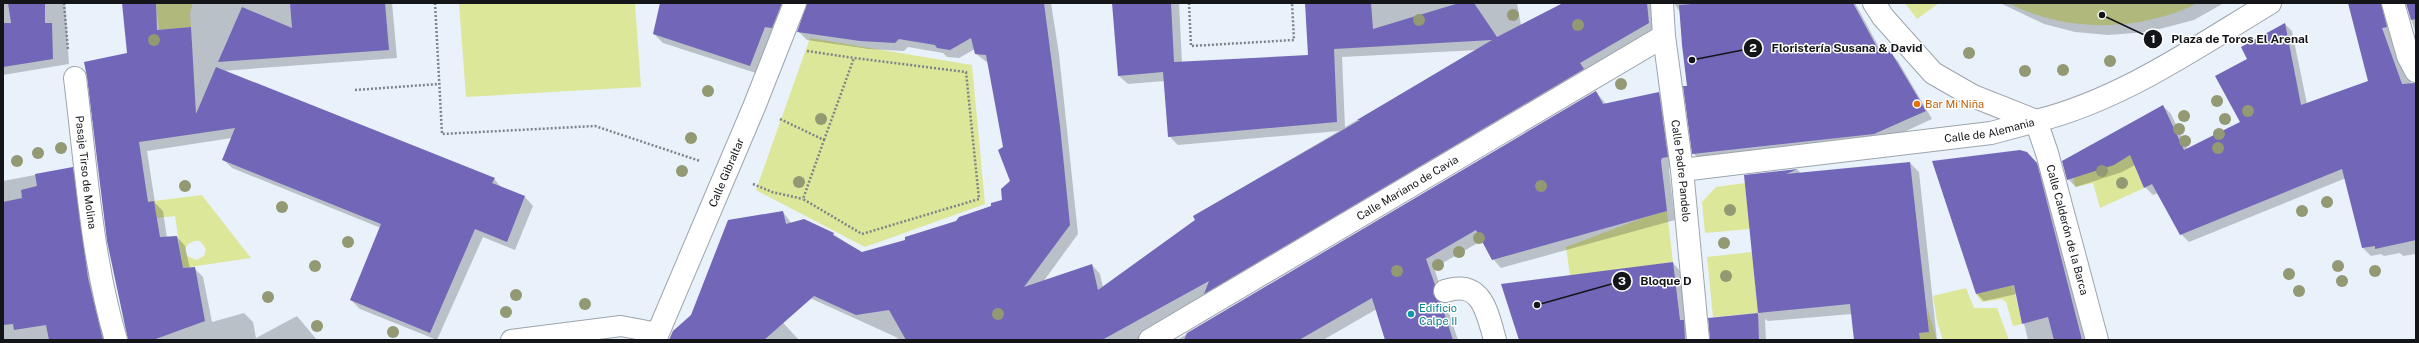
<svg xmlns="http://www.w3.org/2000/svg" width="2419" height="343" viewBox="0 0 2419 343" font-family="'Public Sans',sans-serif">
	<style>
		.green { fill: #dce79a; fill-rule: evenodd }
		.shadow { fill: #0003; fill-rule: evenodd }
		.building { fill: #7266b8 }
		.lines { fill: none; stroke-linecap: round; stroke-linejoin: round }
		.pedestrian-casing { stroke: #9da4ac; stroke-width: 22 }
		.minor-casing { stroke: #9da4ac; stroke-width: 24 }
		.tertiary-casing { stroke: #9da4ac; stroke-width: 24 }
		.secondary-casing { stroke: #9da4ac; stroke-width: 24 }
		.path { stroke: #7e838a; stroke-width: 2.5; stroke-dasharray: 2 2; stroke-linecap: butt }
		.pedestrian { stroke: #fff; stroke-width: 20 }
		.minor { stroke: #fff; stroke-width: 22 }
		.tertiary { stroke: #fff; stroke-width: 22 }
		.secondary { stroke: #fff; stroke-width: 22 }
		.tree { fill: #929973 }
		.food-dot { fill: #e8710a; stroke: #fff; stroke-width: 1.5 }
		.culture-dot { fill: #0f9aa8; stroke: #fff; stroke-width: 1.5 }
		.labels { text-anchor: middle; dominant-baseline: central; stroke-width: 3; stroke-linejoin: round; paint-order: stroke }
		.food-label { font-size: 11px; fill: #c56008; stroke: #fff; text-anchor: start }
		.street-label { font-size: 11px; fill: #131519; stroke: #fff }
		.culture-label { font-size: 11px; fill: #0d838f; stroke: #fff; text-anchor: start }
		.leader { fill: none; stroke: #131519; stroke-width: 1.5 }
		.callout-dot { fill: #131519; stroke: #fff; stroke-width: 1.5 }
		.mark-label { font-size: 12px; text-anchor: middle; font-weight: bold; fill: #fff }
		.callout-label { font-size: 12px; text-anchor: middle; font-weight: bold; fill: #131519; stroke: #fff; stroke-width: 3; stroke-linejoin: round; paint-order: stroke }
	</style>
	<rect width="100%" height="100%" fill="#e9f1fa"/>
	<!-- green -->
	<path class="green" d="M156,3H193L190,13L191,27L159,30Z
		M459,3H635L641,87L466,97Z
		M1905,3H1939L1917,19Z
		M2008,3H2198C2139,32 2067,33 2008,3Z
		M810,38L972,65L985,204L865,247L756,190Z
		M2092,144L2118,162L2130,155L2144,188L2100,208L2093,183L2075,187L2073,178L2084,174L2080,151Z
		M1745,183L1750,229L1705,233L1702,202L1716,187Z
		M202,195L204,198L251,258L183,268L175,216L157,218L154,201ZM194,241H200L206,249L204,256L196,260L187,256L185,250L188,244Z
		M1667,211L1673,262L1570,276L1566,247L1640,219Z
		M1752,252L1758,313L1713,317L1707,257Z
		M2013,285L2022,324L2013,326L2006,302L2002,299L1982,302L1976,294Z
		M1966,288L1974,308H1997L2009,340H1943L1937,321L1933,296Z
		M1927,307L1937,340H1913L1920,338L1919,333L1929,332Z"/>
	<!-- shadow -->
	<path class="shadow" d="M3,3H65L69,64L3,75Z
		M123,3H392L397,58L222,71L494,179L502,188L525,197L533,206L515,250L483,237L437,340L360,309L351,300L381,228L232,168L223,159L232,138L147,151L155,203L163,211L167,238L177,237L185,246L190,269L194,268L203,277L212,322L244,313L253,322L256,338L297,316L317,340H132L128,54Z
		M661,3H795L759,74L663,43L654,34Z
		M808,3H1051L1059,54L1078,234L1043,282L1092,265L1100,274L1103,287L1196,220L1194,216L1339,131L1178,145L1169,136L1165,81L1128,84L1119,76L1113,3H1179L1182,63L1309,56L1306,3H1517L1521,25L1564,3H1654L1658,32L1588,72L1592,78L1150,340H894L898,338L724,259L799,340H669L673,331L692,315L729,221L783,212L792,224L804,220L833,234L862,253L906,241V238L957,222L959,218L992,207V204L1003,200L1002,189L1011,182L999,151L1004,147L988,63L976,54L975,49L959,58L947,57L943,53L908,47L904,51L869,49L807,40L798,31ZM1478,50L1345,127L1342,57Z
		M1674,3H1855L1881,51L1890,53L1898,61L1932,119L1882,142L1701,161L1693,153L1681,14Z
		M2000,3H2224L2194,20L2148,32L2108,35L2075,32L2044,24Z
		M2349,3H2391L2404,71L2411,83L2416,84V254L2403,256L2400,253L2384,256L2381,254L2371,256L2363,248L2346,178L2189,242L2181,234L2158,193L2153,195L2145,187L2135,165L2122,172L2076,187L2068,179L2163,106L2171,114L2188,150L2242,122L2248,59L2285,24L2292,31L2307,104L2370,81Z
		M2406,3H2416V34Z
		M1596,92L1606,104L1659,93L1667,101L1676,165L1670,166L1669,170L1675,220L1501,268L1493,259L1483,240L1434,268L1443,294L1441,303L1449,313L1458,340H1387L1377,309L1323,340H1177Z
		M2026,153L2044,172L2086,340H2028L2017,294L1984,301L1977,294L1933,162Z
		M1910,163L1919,172L1937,340H1855L1852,314L1768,321L1765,319L1766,340H1710L1709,319L1759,314L1745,176L1798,170L1801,174Z
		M72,168L80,175L108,340H3V181Z
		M1673,263L1681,272L1692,340H1519Z
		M621,339L627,340H610Z"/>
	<!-- building -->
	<path class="building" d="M8,3H45V23H52L53,59L3,67V23H11Z
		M122,3H156L157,30L191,27L196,114L216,67L495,178L492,183L525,196L507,242L475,229L430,333L350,300L381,224L222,160L235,128L139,142L148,202L154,201L160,237L177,236L183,268L195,267L205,321L153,340H128L107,241L87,77L84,62L127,53Z
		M290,3H385L389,50L218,62L242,7L292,28Z
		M660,3H782L772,28L765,27L750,66L653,34Z
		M807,3H1044L1060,126L1070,225L1024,287L1092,264L1098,290L1195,220L1193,216L1360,120H1357L1492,40L1334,49L1337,122L1168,137L1163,72L1118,76L1112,3H1171L1174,62L1308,55L1305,3H1371L1373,29L1459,3H1474L1497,37L1563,3H1647L1649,23L1580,63L1584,69L1204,294L1209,281L1102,340H906L889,310L856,315L814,296L764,340H669L673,331L691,315L728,220L783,211L786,224L804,219L834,233L833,235L862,252L905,240V237L956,221L959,217L991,206V203L1002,200L1001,189L1010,181L998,150L1003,147L986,55L975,54L971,38L950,50L937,48L935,45L899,39L895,43L860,41L797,32Z
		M1705,3H1853L1878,49L1891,52L1926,111L1874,134L1692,154L1683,86H1687L1682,45L1679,5Z
		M2348,3H2381L2387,27L2382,28L2402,84L2416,83V240L2375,249V246L2362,248L2342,169L2180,235L2152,184L2144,188L2130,155L2114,165L2067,180L2062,161L2163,105L2184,150L2240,122L2215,76L2247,59L2241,47L2285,23L2301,105L2368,81Z
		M2406,3H2416V19L2411,20Z
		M1596,91L1603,104L1659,92L1668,157L1662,158L1661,161L1667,211L1492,260L1476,230L1426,259L1435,285L1433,294L1441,303L1453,340H1385L1372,298L1299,340H1184L1187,333Z
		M2020,150L2027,152L2037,163L2082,340H2054L2048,317L2022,324L2014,285L1976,294L1932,161Z
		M1910,162L1929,332L1919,333L1920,339L1854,340L1850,304L1758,313L1744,175L1798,169L1786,174Z
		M73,167L88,278L103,340H49L46,325L14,330L13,324L3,325V202L22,198L21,190L37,186L35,174Z
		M1673,262L1680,320H1684L1685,340H1519L1501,284Z
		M1758,313L1759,340H1710L1708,318Z"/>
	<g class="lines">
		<!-- pedestrian casing -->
		<g class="pedestrian-casing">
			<path id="pedestrian" d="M511,340L621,326L658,333"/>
		</g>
		<!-- minor casing -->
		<g class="minor-casing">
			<g id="minor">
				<path d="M2393,3L2408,56L2416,71"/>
				<path id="s1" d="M75,78C86,165 91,256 116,340"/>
				<path id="s2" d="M1682,170L1991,133L2036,121"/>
				<path d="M1445,291C1482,279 1487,312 1495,340"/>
				<path id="s3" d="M1150,340L1664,36"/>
			</g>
		</g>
		<!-- tertiary casing -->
		<g class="tertiary-casing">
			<g id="tertiary">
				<path id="s4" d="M1662,3L1664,36L1682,170L1698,340"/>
				<path d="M2036,121C2121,100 2195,48 2270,3"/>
			</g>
		</g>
		<!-- secondary casing -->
		<g class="secondary-casing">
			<g id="secondary">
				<path id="s5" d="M1874,3L1883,17L1933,73L1973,96L2036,121L2047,153L2097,340"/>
				<path id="s6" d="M655,340L754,107L795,3"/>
			</g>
		</g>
		<!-- path -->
		<path class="path" d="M64,3L68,50
			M435,3L442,134L595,126L700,161
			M1189,3L1191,46L1294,40L1292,3
			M807,51L854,58
			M355,90L439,84
			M780,119L824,140L803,199L862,234L979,199L966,72L854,58L824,140
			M753,184L772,192L803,199"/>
		<!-- pedestrian -->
		<use href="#pedestrian" class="pedestrian"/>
		<!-- minor -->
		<use href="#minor" class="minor"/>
		<!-- tertiary -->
		<use href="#tertiary" class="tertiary"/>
		<!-- secondary -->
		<use href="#secondary" class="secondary"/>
	</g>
	<!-- trees -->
	<g class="tree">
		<circle cx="1513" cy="15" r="6"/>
		<circle cx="1419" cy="20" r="6"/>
		<circle cx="1578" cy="25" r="6"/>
		<circle cx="154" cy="40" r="6"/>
		<circle cx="1969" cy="53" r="6"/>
		<circle cx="2110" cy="61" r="6"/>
		<circle cx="2063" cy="70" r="6"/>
		<circle cx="2025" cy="71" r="6"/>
		<circle cx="1621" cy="84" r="6"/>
		<circle cx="708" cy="91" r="6"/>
		<circle cx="2217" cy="101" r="6"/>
		<circle cx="2248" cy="111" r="6"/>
		<circle cx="2184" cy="116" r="6"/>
		<circle cx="821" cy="119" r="6"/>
		<circle cx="2225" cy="119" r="6"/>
		<circle cx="2179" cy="129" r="6"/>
		<circle cx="2219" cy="134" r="6"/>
		<circle cx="691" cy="138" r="6"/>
		<circle cx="2185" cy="141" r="6"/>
		<circle cx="61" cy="148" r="6"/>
		<circle cx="2218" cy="148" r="6"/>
		<circle cx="38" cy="153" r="6"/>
		<circle cx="17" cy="161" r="6"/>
		<circle cx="682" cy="171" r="6"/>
		<circle cx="2102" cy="171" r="6"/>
		<circle cx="799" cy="182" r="6"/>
		<circle cx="2122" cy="183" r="6"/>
		<circle cx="185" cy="186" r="6"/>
		<circle cx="1541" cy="186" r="6"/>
		<circle cx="2327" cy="202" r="6"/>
		<circle cx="282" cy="207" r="6"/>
		<circle cx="1730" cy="210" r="6"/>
		<circle cx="2302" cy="211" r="6"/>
		<circle cx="1479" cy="238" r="6"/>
		<circle cx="348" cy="242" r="6"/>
		<circle cx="1724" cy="243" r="6"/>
		<circle cx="1459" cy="252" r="6"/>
		<circle cx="1438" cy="265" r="6"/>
		<circle cx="315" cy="266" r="6"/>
		<circle cx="2338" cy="266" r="6"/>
		<circle cx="1397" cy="271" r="6"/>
		<circle cx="2375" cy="271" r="6"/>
		<circle cx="2289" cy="274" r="6"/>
		<circle cx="1726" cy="276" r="6"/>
		<circle cx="2342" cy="281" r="6"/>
		<circle cx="2299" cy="291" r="6"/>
		<circle cx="516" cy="295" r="6"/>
		<circle cx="268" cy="297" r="6"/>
		<circle cx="585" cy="304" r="6"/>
		<circle cx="506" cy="312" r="6"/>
		<circle cx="998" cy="314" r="6"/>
		<circle cx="317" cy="326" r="6"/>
		<circle cx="393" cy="332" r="6"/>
	</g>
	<!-- markers -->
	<circle class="food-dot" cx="1917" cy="104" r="4"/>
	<circle class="culture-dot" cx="1411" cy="314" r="4"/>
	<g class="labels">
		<!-- food labels -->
		<g class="food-label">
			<text x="1925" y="104">Bar Mi Niña</text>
		</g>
		<!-- street labels -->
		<g class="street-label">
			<text stroke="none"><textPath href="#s2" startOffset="310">Calle de Alemania</textPath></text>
			<text stroke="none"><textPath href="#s4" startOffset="169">Calle Padre Pandelo</textPath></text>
			<text stroke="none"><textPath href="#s1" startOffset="95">Pasaje Tirso de Molina</textPath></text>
			<text stroke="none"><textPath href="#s6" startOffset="182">Calle Gibraltar</textPath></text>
			<text stroke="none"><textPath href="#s3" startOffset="299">Calle Mariano de Cavia</textPath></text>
			<text stroke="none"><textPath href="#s5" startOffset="319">Calle Calderón de la Barca</textPath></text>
		</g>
		<!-- culture labels -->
		<g class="culture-label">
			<text x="1419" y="308">Edificio<tspan x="1419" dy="13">Calpe II</tspan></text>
		</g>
	</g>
	<!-- callouts -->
	<path class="leader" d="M2102 15L2153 39M1692 60L1753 48M1537 305L1622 281"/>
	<g class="callout-dot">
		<circle cx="2102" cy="15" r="4"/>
		<circle cx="1692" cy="60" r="4"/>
		<circle cx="1537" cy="305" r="4"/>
		<circle cx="2153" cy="39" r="10"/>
		<circle cx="1753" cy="48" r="10"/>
		<circle cx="1622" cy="281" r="10"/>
	</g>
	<g class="mark-label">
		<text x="2153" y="43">1</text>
		<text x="1753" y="52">2</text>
		<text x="1622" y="285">3</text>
	</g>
	<g class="callout-label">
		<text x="2240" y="43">Plaza de Toros El Arenal</text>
		<text x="1847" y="52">Floristería Susana &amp; David</text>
		<text x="1666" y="285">Bloque D</text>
	</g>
	<!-- border -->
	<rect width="2419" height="343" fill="none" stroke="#131519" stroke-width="8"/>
</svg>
